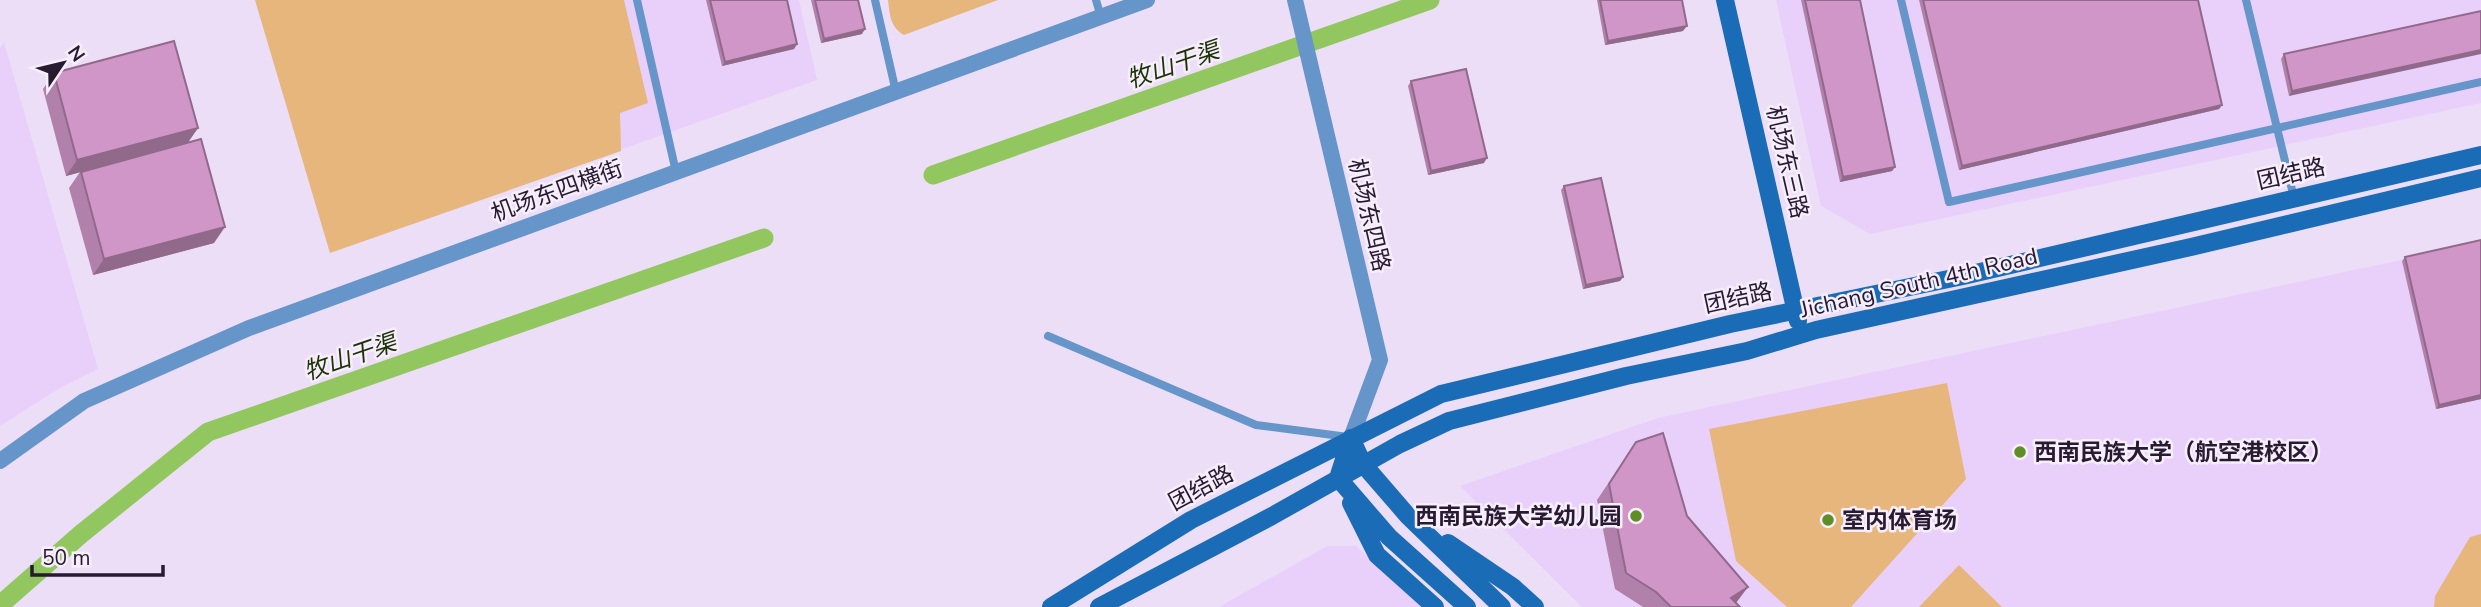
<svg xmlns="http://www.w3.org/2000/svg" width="2481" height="607" viewBox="0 0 2481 607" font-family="'Nunito Sans','Noto Sans SC',sans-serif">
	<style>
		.built { fill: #e9d0fa }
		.green { fill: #e6b67d }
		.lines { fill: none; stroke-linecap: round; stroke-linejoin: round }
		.canal { stroke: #92c75f; stroke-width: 19 }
		.lane { stroke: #6695c9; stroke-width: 8 }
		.street { stroke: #6695c9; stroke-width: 16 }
		.secondary { stroke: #1a6cb7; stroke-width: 18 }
		.wall { fill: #b281ab }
		.shaded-wall { fill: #91698b }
		.building { fill: #cf96c7; stroke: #91698b; stroke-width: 2 }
		.poi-dot { fill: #5e8e24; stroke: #f6eefb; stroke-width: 2.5 }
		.labels { text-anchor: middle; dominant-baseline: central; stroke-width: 5; stroke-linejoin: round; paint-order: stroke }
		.street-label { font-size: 23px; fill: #281a31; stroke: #f6eefb }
		.poi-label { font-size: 23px; font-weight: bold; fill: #281a31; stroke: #f6eefb; text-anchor: start }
		.water-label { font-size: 24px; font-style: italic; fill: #1d3106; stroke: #f6eefb }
	</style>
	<rect width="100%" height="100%" fill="#eddef7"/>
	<!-- built -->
	<path class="built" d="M255,0H799L817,80L330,253Z
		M1776,0H2481V103L1870,234L1821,206Z
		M4,42L98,369L60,388L0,426V48Z
		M2481,243V607H1582L1460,486L1658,418Z
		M1327,546H1356L1422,607H1219Z"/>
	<!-- green -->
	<path class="green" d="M255,0H624L648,103L620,113L621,151L330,253Z
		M888,0H998L904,35C890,27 890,15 888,0Z
		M1947,383L1966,479L1851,607H1787L1736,561L1709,429Z
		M2481,534V607H2434L2435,596L2470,537Z
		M1959,565L2002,607H1919Z"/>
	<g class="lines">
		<!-- canal -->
		<path class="canal" d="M933,175L1430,0
			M0,605L81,534L208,432L764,238"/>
		<!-- lane -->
		<path class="lane" d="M637,0L676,172
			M875,0L896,92
			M1096,0L1101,17
			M1901,0L1949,202L2481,82
			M2246,0L2294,198
			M1048,336L1256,425L1348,437"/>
		<!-- street -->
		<path class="street" d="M1295,0L1380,360L1351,438
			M0,461L84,401L249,328L1147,0"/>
		<!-- secondary -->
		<path class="secondary" d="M1725,0L1798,321
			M1351,438L1363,464L1408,516L1502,607
			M1351,438L1338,478L1389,537L1467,607
			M1351,503L1377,555L1435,607
			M1448,543L1513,587L1535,607
			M1051,607L1191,520L1441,394L1730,324L1963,276L2481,155
			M1099,607L1272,516L1400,444L1449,421L1626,376L1747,351L1816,330L2191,247L2481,178"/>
	</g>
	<!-- wall -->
	<path class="wall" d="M706,0H787L797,44L794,49L722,66Z
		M811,0H858L862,34L821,43Z
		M1597,0H1682L1683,31L1605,45Z
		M1801,0H1860L1895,167L1892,171L1840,182Z
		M1919,0H2198L2222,105L2219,109L1959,170Z
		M2481,11L2289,96L2281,59L2284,54Z
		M54,73L198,128L187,143L214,243L93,275L69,188L80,172L66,176L43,89Z
		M1411,81L1484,163L1428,175L1408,86Z
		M1564,186L1623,277L1620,281L1583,289L1561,190Z
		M2481,240V399L2436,409L2402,261L2405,257Z
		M1636,442L1687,516L1736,603L1740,607H1643L1615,589L1597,500Z"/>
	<!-- shaded-wall -->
	<path class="shaded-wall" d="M1687,26L1683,31L1605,45L1608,41Z
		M865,29L862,34L821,43L824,39Z
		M797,44L794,49L722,66L725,62Z
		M2481,50V54L2289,96L2292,91Z
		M2222,105L2219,109L1959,170L1962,166Z
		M198,128L187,144L66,176L77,160Z
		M1487,158L1484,163L1428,175L1431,171Z
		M1895,167L1892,171L1840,182L1843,177Z
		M225,227L214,243L93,275L104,259Z
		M1623,277L1620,281L1583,289L1586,285Z
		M2481,395V399L2436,409L2439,405Z
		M1748,587L1736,603L1730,607L1731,598Z"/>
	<!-- building -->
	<path class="building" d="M710,0H787L797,44L725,62Z
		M815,0H858L865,29L824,39Z
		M1600,0H1682L1687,26L1608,41Z
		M1805,0H1860L1895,167L1843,177Z
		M1923,0H2198L2222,105L1962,166Z
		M2481,11V50L2292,91L2284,54Z
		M174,41L198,128L77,160L54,73Z
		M1466,69L1487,158L1431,171L1411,81Z
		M201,139L225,227L104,259L81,172Z
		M1601,178L1623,277L1586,285L1564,186Z
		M2481,240V395L2439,405L2405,257Z
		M1663,433L1687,516L1748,587L1731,598L1740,607H1671L1656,592L1626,573L1609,484L1636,442Z"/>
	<!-- markers -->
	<g class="poi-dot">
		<circle cx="2020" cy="452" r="7"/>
		<circle cx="1636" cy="516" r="7"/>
		<circle cx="1828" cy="520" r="7"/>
	</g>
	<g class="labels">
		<!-- street labels -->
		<g class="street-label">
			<text transform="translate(1787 162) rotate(77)">机场东三路</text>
			<text transform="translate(2291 174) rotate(-13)">团结路</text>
			<text transform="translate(557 191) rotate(-20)">机场东四横街</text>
			<text transform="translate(1369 215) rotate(77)">机场东四路</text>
			<text transform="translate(1919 283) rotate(-13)">Jichang South 4th Road</text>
			<text transform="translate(1738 298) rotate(-12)">团结路</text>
			<text transform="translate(1201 488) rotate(-28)">团结路</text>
		</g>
		<!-- poi labels -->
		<g class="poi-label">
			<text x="2034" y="452">西南民族大学（航空港校区）</text>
			<text x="1622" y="516" text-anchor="end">西南民族大学幼儿园</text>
			<text x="1842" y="520">室内体育场</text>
		</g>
		<!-- water labels -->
		<g class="water-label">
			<text transform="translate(1173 65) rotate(-19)">牧山干渠</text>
			<text transform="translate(350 357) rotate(-19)">牧山干渠</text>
		</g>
	</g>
	<!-- north arrow -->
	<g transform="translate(63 63) rotate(55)" stroke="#f6eefb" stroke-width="5" paint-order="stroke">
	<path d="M0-5L12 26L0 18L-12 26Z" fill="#281a31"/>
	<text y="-10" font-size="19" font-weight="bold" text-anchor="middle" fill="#281a31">N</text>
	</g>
	<!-- scale -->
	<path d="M32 565v10h131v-10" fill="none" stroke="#281a31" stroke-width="3.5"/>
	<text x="42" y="565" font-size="21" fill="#281a31" stroke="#f6eefb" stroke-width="5" paint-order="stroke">50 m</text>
</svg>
